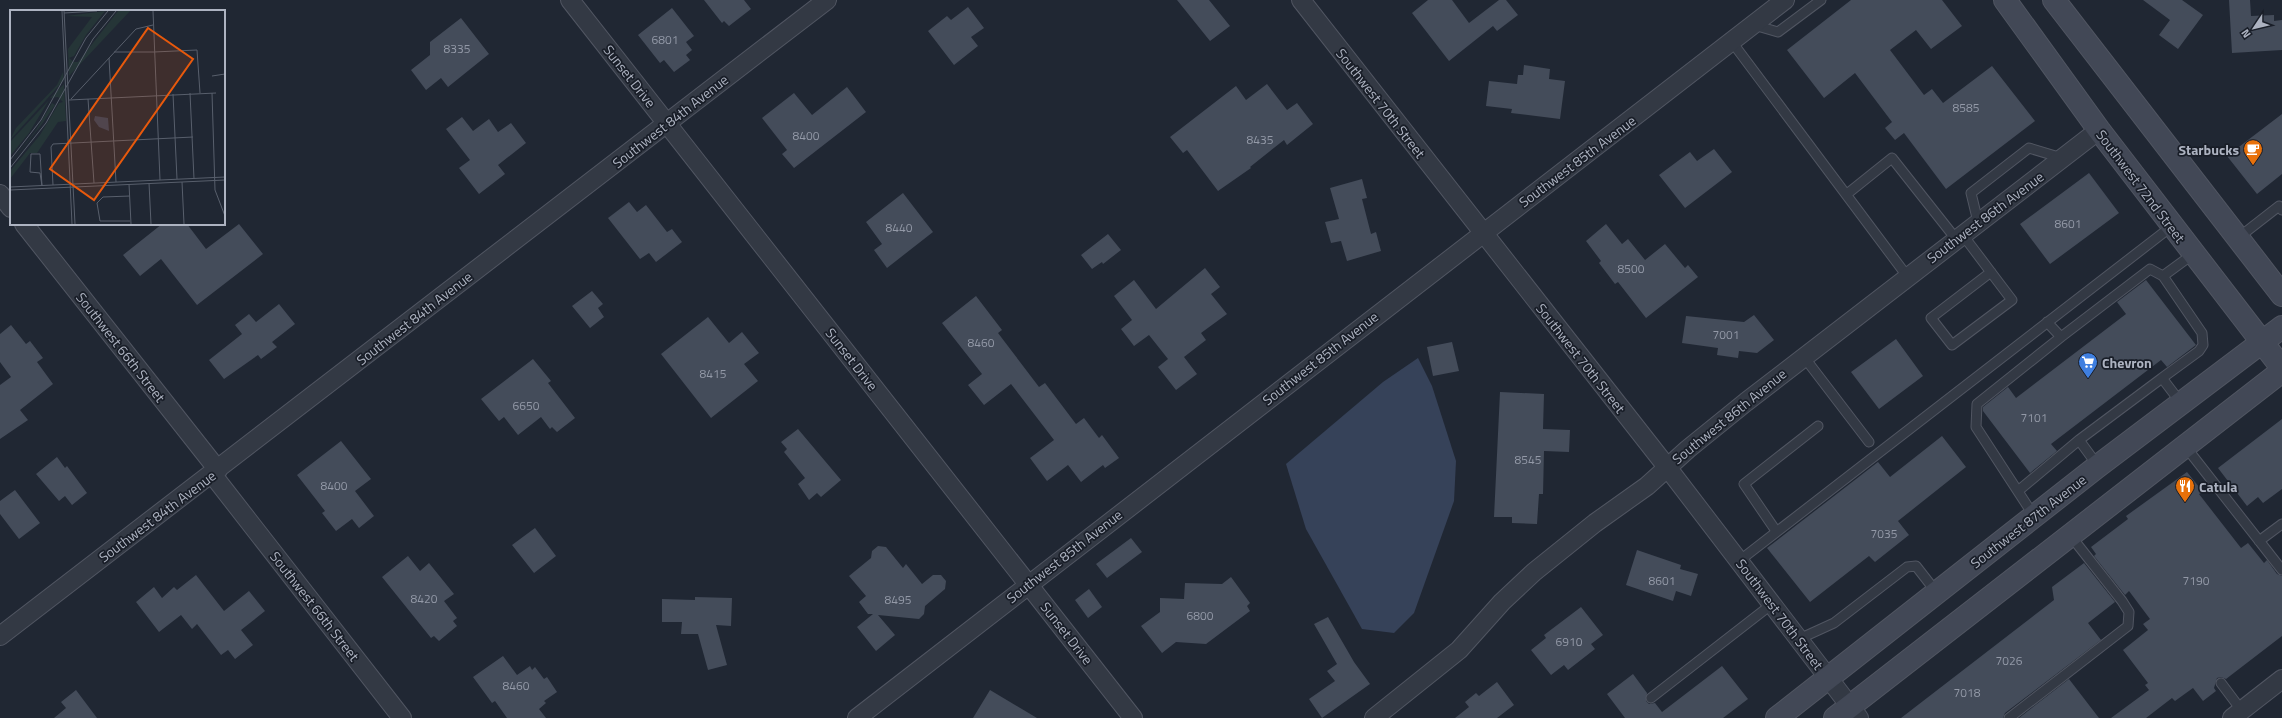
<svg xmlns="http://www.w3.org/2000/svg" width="2282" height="718" viewBox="0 0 2282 718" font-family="'Titillium Web',sans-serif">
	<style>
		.water { fill: #364259 }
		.building { fill: #444c5a }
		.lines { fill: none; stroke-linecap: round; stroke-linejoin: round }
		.lane-casing { stroke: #515662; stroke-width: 11 }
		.street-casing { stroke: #515662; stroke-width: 20 }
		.secondary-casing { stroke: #515662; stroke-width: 24 }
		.lane { stroke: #333944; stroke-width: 9 }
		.street { stroke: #333944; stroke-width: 18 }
		.secondary { stroke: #424856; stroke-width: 22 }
		.labels { text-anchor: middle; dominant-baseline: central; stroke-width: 3.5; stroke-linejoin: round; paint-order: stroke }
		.number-label { font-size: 12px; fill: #9399a7 }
		.street-label { font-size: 14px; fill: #adb3c1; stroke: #191e28 }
		.poi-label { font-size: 14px; font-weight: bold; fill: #adb3c1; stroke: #191e28; text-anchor: start }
		.inset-road { fill: none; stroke: #585f6c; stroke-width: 1 }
		.view { fill: #e8590c; fill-opacity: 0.15; stroke: #e8590c; stroke-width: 2 }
		.inset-edge { fill: none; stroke: #adb3c1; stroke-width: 2 }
	</style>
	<rect width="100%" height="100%" fill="#202733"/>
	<!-- water -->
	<path class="water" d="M1418,358L1432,386L1456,461L1454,501L1414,613L1394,633L1362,629L1306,529L1286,464L1383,382Z"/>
	<!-- building -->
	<path class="building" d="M704,0H744L751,9L729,26L724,21L722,23Z
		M1177,0H1209L1230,26L1210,41Z
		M1428,0H1452L1469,23L1499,0H1506L1518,15L1497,31L1493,26L1449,61L1412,13Z
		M1851,0H1942L1962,26L1931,49L1916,30L1890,50L1924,95L1932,89L1943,103L1992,66L2035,121L1946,189L1904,133L1895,140L1885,128L1892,122L1855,73L1824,98L1787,50Z
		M2143,0H2182L2203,15L2178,49L2159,35L2170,20Z
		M2229,0H2250L2251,16L2274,15V21L2282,20V50L2232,53Z
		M968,7L984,28L971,37L978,46L954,65L928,31L947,16L951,20Z
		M672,8L694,36L686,42L692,50L686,55L690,60L674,72L664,60L660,63L638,35Z
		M461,18L489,54L448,87L441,78L426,90L411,70L430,55V42Z
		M1524,65L1550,69L1549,79L1565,81L1560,119L1511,113L1512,109L1486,106L1489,81L1517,84L1518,75H1523Z
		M1267,84L1287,110L1297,103L1313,124L1287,145L1284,140L1250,167L1251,168L1218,191L1187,150L1183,153L1170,137L1236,86L1246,100Z
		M847,87L866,112L794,168L782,154L787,150L762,118L794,93L812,115Z
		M2282,114V174L2257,194L2227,156Z
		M462,117L473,131L489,119L498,132L511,123L526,143L498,165L505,174L479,194L459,168L470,160L446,129Z
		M1714,149L1732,172L1685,208L1659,175L1690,152L1697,161Z
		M2089,173L2119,213L2050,264L2020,224Z
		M1362,179L1367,198L1362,199L1371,234L1376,232L1381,251L1347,261L1341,241L1331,243L1325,222L1339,219L1330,188Z
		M903,193L933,232L887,268L874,250L882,244L866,222Z
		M629,202L637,212L646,205L667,232L672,229L682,242L656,262L649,253L640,259L608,218Z
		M162,224H187L206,249L239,224L263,254L197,305L161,259L140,276L123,255Z
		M1606,224L1622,244L1628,239L1645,260L1665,244L1685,268L1688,265L1698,277L1646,318L1618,282L1615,284L1599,263L1601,261L1586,241Z
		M1108,234L1121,250L1103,264L1102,262L1092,269L1081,255Z
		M1205,268L1220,287L1211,294L1227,314L1201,333L1206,340L1184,357L1197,374L1176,390L1158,367L1168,359L1149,335L1134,346L1121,329L1132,320L1114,296L1134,280L1156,309Z
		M2146,280L2196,345L2167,367L2161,360L2051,444L2057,451L2030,473L1983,411V407L2008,387L2016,398L2126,314L2117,302Z
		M592,291L603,304L598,308L604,317L590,328L572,306Z
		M976,296L1002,330L998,333L1039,387L1045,383L1076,424L1084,418L1099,438L1102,435L1119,458L1105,468L1103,465L1081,482L1068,465L1047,481L1030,458L1054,440L1011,384L984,405L968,385L982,374L942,323Z
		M279,304L295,324L272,342L277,347L261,359L258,355L224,379L209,360L242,334L235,325L249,314L256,322Z
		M1754,315L1774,340L1757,353L1739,351L1738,358L1717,355L1718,348L1682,343L1686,316L1744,322Z
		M708,317L729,343L742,332L759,353L744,364L758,381L711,418L661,354Z
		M11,325L26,344L30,341L43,358L37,362L53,384L20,410L28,420L0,439V385L11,377L0,362V334Z
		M1896,339L1923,376L1879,409L1851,372Z
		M1452,342L1459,371L1433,376L1427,347Z
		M533,359L551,381L548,383L575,418L557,432L552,427L550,429L541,417L518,435L504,417L499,421L481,399Z
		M1500,392L1544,394L1543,429L1570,430L1569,452L1544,451L1543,494H1539L1537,524L1512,523V517H1494Z
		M2282,419V489L2263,503L2258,497L2247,506L2218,468Z
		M798,429L841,480L821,497L817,493L809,500L798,484L805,478L784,452L787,449L781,442Z
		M1942,436L1966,467L1898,521L1909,535L1875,562L1869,556L1810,602L1767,548L1878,462L1890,477Z
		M341,441L371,479L355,491L374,516L359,528L352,519L336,531L322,513L325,511L297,475Z
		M57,457L65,468L67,466L87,493L72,505L65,496L59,501L36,474Z
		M2187,472L2203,492L2199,494L2241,548L2248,543L2264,563L2267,560L2277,574L2282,576V636L2226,679L2221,677L2217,678L2214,688L2216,691L2203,701L2193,688L2175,701L2172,698L2146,718H2111L2149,690L2145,685L2148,683L2123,650L2148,630L2143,624L2150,619L2129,591L2125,595L2094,556L2096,554L2091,547L2128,519L2126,516Z
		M15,490L40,523L19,539L0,514V501Z
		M535,528L556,556L534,573L512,545Z
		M1131,538L1142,552L1107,578L1096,564Z
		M878,546L886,547L903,568L906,564L922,584L933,575H941L946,581L945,589L925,606L924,614L919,619L878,615L895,635L876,651L857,627L873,614H868L859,602L866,596L849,576L871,558L872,551Z
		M1637,550L1681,565L1680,569L1698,574L1691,596L1676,591L1673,601L1626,585Z
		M408,556L420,571L429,563L454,594L444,601L457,618L453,621L457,626L439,641L434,636L431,638L382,577Z
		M2084,563L2115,602L2088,623L2101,640L2005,713L2003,718H1901L2054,600L2052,587Z
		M196,575L224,611L249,591L265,611L241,630L253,645L235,659L228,650L221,655L197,624L192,629L181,615L159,632L136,602L154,587L162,598L174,587L177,590Z
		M1231,577L1250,603L1247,606L1250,611L1206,644L1176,642L1162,653L1141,626L1160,612V598L1184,599L1185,583L1222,584Z
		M1089,589L1102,607L1088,618L1075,600Z
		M695,597L732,598L731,626L716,625L727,665L708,670L698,634H681L682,622H662V599L695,600Z
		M1581,607L1603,635L1591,644L1595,649L1568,670L1564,665L1551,675L1531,650L1546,638L1544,635Z
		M1328,617L1354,662L1370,684L1322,718L1309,699L1335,681L1327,671L1337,664L1314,624Z
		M503,656L517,675L530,666L532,670L535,667L544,679L547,677L557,692L544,701L546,703L539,709L546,718H507L495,701L492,703L473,677Z
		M1722,666L1748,699L1723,718H1625L1607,694L1633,674L1647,693L1646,701L1649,704L1655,703L1662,712Z
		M2069,679L2099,718H2019Z
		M1497,682L1514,705L1497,718H1455L1469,707L1465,702L1476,693L1479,696Z
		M76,690L97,718H54L66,708L61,702Z
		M990,690L1037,718H973Z"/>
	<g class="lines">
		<!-- lane casing -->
		<g class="lane-casing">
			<path id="lane" d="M1754,25L1778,32L1821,0
				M1732,42L1907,276
				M1847,194L1892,158L1956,239
				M1978,222L1971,193L2029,148L2062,158
				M1962,234C1979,256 1995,278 2012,300L1952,345L1931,318L1991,272
				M2238,238L2279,206L2282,210
				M2061,337L2150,269L2163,276
				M1804,357L1869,442
				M2181,403L2162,378L2199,351L2203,345L2202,333L2163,276L2193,254
				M2079,440L2098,466
				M2185,446L2282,570
				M2018,491L2079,440L2162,378
				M2034,516L1976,427L1977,404L2061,337L2047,322
				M1776,531L1744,484L1818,426
				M2259,541L2282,524
				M1739,561L2172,226
				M1799,639L1834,623L1907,567L1916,566L1937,593
				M2221,683L2242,711
				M1651,698L1772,604
				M2009,718L2128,626L2129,612L2122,601L2070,535"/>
		</g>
		<!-- street casing -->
		<g class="street-casing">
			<path id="street" d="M570,0L1133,718
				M1301,0L1667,467L1859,718
				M0,194L11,208
				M24,224L218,470
				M212,474L402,718
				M0,636L827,0
				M857,718L1785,0
				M1374,718L1459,650L1502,602L1534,572L1595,523L1647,486L1688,449L1746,402L2099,130
				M2232,718L2282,679"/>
		</g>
		<!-- secondary casing -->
		<g class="secondary-casing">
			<path id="secondary" d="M2005,0L2099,130L2282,368
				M2054,0L2282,295
				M1777,718L2098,466L2282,327
				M1835,718L2282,371"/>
		</g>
		<!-- lane -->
		<use href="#lane" class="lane"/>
		<!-- street -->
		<use href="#street" class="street"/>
		<!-- secondary -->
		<use href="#secondary" class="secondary"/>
	</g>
	<!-- icons -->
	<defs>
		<g id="cafe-pin" transform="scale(1)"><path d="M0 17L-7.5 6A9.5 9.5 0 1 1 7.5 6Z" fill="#e8710a" stroke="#191e28"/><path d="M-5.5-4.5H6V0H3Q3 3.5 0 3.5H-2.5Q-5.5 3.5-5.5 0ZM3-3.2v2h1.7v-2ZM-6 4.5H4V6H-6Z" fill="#fff"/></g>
		<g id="supermarket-pin" transform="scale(1)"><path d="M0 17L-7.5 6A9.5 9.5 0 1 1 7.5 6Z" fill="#3f7fe0" stroke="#191e28"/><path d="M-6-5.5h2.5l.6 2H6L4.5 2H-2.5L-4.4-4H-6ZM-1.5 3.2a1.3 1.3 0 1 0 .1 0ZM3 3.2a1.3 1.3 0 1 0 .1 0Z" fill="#fff"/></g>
		<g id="restaurant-pin" transform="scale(1)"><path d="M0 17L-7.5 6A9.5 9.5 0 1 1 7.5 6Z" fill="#e8710a" stroke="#191e28"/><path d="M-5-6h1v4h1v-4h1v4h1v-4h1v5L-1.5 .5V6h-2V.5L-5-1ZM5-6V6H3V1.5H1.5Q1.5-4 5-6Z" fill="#fff"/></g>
	</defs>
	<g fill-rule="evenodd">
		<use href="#cafe-pin" x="2253" y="149"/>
		<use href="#supermarket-pin" x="2088" y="362"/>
		<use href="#restaurant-pin" x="2185" y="486"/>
	</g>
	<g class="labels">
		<!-- number labels -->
		<g class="number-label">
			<text x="665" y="39">6801</text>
			<text x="457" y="48">8335</text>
			<text x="1966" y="107">8585</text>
			<text x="806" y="135">8400</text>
			<text x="1260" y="139">8435</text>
			<text x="2068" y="223">8601</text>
			<text x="899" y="227">8440</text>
			<text x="1631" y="268">8500</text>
			<text x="1726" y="334">7001</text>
			<text x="981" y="342">8460</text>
			<text x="713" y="373">8415</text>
			<text x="526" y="405">6650</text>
			<text x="2034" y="417">7101</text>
			<text x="1528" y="459">8545</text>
			<text x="334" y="485">8400</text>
			<text x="1884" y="533">7035</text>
			<text x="1662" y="580">8601</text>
			<text x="2196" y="580">7190</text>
			<text x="424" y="598">8420</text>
			<text x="898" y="599">8495</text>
			<text x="1200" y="615">6800</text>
			<text x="1569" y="641">6910</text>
			<text x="2009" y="660">7026</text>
			<text x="516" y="685">8460</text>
			<text x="1967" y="692">7018</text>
		</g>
		<!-- street labels -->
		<g class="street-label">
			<text transform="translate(630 76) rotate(52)">Sunset Drive</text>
			<text transform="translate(1381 103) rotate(52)">Southwest 70th Street</text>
			<text transform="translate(670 121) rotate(-38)">Southwest 84th Avenue</text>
			<text transform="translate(1577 161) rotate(-37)">Southwest 85th Avenue</text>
			<text transform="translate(2141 186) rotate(53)">Southwest 72nd Street</text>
			<text transform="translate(1985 217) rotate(-37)">Southwest 86th Avenue</text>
			<text transform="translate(414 318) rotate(-38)">Southwest 84th Avenue</text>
			<text transform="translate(121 347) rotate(52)">Southwest 66th Street</text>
			<text transform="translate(1320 358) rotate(-38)">Southwest 85th Avenue</text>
			<text transform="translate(1581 358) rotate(52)">Southwest 70th Street</text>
			<text transform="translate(852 359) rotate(52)">Sunset Drive</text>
			<text transform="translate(1729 416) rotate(-39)">Southwest 86th Avenue</text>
			<text transform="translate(157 516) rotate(-37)">Southwest 84th Avenue</text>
			<text transform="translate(2028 521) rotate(-38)">Southwest 87th Avenue</text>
			<text transform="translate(1064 556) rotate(-38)">Southwest 85th Avenue</text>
			<text transform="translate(315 606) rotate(52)">Southwest 66th Street</text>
			<text transform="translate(1780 614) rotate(53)">Southwest 70th Street</text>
			<text transform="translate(1067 633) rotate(52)">Sunset Drive</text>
		</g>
		<!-- poi labels -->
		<g class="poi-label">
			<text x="2239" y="149" text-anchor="end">Starbucks</text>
			<text x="2102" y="362">Chevron</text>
			<text x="2199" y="486">Catula</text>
		</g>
	</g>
	<!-- overview -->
	<g transform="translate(10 10)">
		<rect width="215" height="215" fill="#202733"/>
		<path d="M95,1L76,25L64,46L59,48L64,52H68L108,1H120L59,66L58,39L82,7L56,6ZM53,62L54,70L0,130L6,118L47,75ZM54,74L56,111L48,112L27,143H20L0,169V161L30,125L49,93L53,92L48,87L40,88ZM39,90L19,123L0,146V132ZM42,93L45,95L32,114L0,154L26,120Z" fill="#253537"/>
		<path d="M85,106L98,108L99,121L89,117L84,110Z" fill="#364259"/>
		<path class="inset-road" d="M52,1L62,214M54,1L65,214M143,1L150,170M54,3L87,1M104,42H144M144,42L187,40L190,83M99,48L106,172M202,66L215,64M180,83L184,169M202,83L205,180L215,206M163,84L167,169M61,89L126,19L143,15M78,89L84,173M59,90L206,83M0,150L31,110L76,28L98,1M0,158L36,113L83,29L106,1M172,172L174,214M139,173L141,214M119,174L121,214M43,175L41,137L43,134L183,127M32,176L30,163L20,162L21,144H30L32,176M0,177L215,167M0,180L215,170M120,186L93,187L87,193L90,211H120"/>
		<path class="view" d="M138,18L183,49L84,190L40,159Z"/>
		<rect width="215" height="215" class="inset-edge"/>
	</g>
	<!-- north arrow -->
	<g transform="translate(2254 28) rotate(235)" stroke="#191e28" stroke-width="3" paint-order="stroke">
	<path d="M0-3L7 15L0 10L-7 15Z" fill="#adb3c1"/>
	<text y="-6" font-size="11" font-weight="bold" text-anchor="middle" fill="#adb3c1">N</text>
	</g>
</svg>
